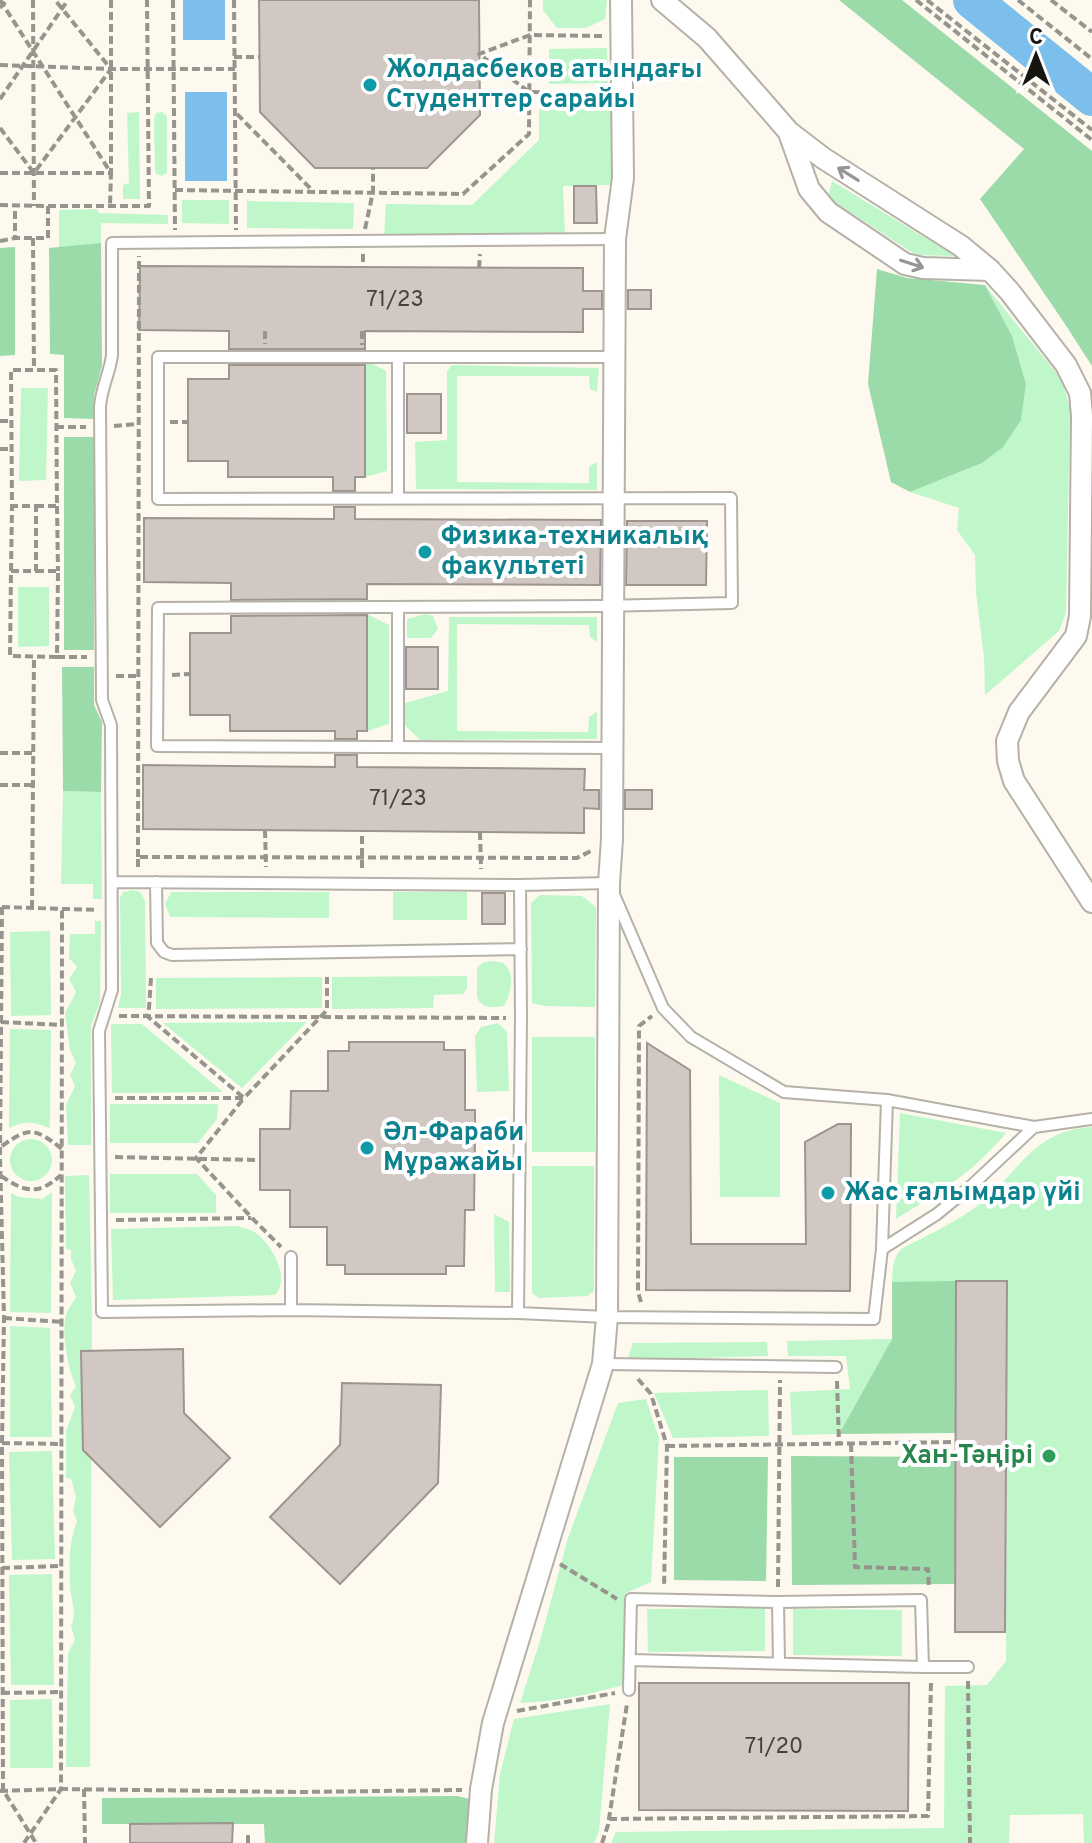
<svg xmlns="http://www.w3.org/2000/svg" width="1092" height="1843" viewBox="0 0 1092 1843" font-family="Overpass,sans-serif">
	<style>
		.green { fill: #bff7ca }
		.forest { fill: #9bdaa9 }
		.water { fill: #7cbeec }
		.lines { fill: none; stroke-linecap: round; stroke-linejoin: round }
		.river { stroke: #7cbeec; stroke-width: 38 }
		.building { fill: #d2c8c3; stroke: #9e9490; stroke-width: 2 }
		.service-casing { stroke: #b5b1a8; stroke-width: 14 }
		.minor-casing { stroke: #b5b1a8; stroke-width: 24 }
		.path { stroke: #97948d; stroke-width: 4; stroke-dasharray: 8 4; stroke-linecap: butt }
		.service { stroke: #fff; stroke-width: 10 }
		.minor { stroke: #fff; stroke-width: 20 }
		.oneway { stroke: #969694 }
		.culture-dot { fill: #0f9aa8; stroke: #fff; stroke-width: 3 }
		.leisure-dot { fill: #2e9e5b; stroke: #fff; stroke-width: 3 }
		.labels { text-anchor: middle; dominant-baseline: central; stroke-width: 8; stroke-linejoin: round; paint-order: stroke }
		.number-label { font-size: 22px; fill: #45423e }
		.culture-label { font-size: 26px; font-weight: bold; fill: #0d838f; stroke: #fff; text-anchor: start }
		.leisure-label { font-size: 26px; font-weight: bold; fill: #27864d; stroke: #fff; text-anchor: end }
	</style>
	<rect width="100%" height="100%" fill="#fdf9ef"/>
	<!-- green -->
	<path class="green" d="M543,0H607L605,19L586,28H557L543,10Z
		M607,48L608,83L549,84V49Z
		M539,102L611,103L613,185L563,186L565,234L384,236L386,204L472,205L539,140Z
		M139,112L140,199H123V185L129,183L127,113Z
		M162,112L167,116V173L162,176L156,174L155,171L154,119L156,113Z
		M832,181L955,256L916,255L828,198Z
		M182,200H229V224L182,223Z
		M247,201L354,203L353,229L247,228Z
		M97,209L99,213L168,215V224L101,223V243L59,248V210Z
		M985,285L1062,380L1070,408L1066,613L1059,631L985,695L984,657L976,592L975,555L957,530L959,508L910,492L982,463L1021,420L1026,384L1012,336Z
		M365,360L386,371L387,471L365,477Z
		M452,365L599,368L597,392L590,389L589,376H457V482L589,483V467L597,462V490L416,489L415,442L447,440V371Z
		M21,388H48L46,480L19,481Z
		M18,587H49V646L18,647Z
		M367,614L389,625V724L367,731Z
		M426,614L433,616L438,629L431,638H407V619Z
		M449,617H597V642L590,637L589,625L457,624V731L588,732L589,717L597,712V739L420,740L405,725V703L448,691Z
		M63,791L101,792L102,899H93V884H61Z
		M133,890L140,892L145,900L146,1008H118L121,994L120,898L123,892Z
		M171,892H329V918L170,917L165,904Z
		M393,892H467V920H393Z
		M540,895L582,896L596,907L595,1007L545,1006L532,1003L531,903Z
		M95,921H101L100,1002L91,1026V1145H68L66,1105L75,1086L70,1075L76,1063L70,1050L65,1013L76,992L69,979L77,967L69,958L70,934H95Z
		M50,931L51,1015L11,1016L10,932Z
		M490,961C494,961 499,962 503,963C516,971 511,996 504,1006C493,1008 482,1009 477,997V968L482,963Z
		M467,976V989L463,994L434,995L433,1008L332,1009V977Z
		M322,977V1008L156,1009V978Z
		M307,1022L242,1088L163,1023Z
		M498,1023L507,1032L509,1091L477,1092L475,1036L481,1027Z
		M111,1024H142L223,1092L112,1093Z
		M10,1029L51,1030L50,1128C33,1122 26,1120 9,1128Z
		M532,1037H595V1152H532Z
		M719,1075L780,1103V1197H720Z
		M110,1104H218L217,1119L198,1143H110Z
		M900,1113L1006,1133C972,1174 940,1192 896,1219Z
		M1092,1127V1843H1084L1083,1814L1010,1815L1009,1843H611L616,1832L944,1828L945,1686L987,1685L1006,1661L1007,1282H892C893,1269 892,1257 903,1248C926,1236 952,1224 973,1209C1018,1177 1030,1130 1092,1127Z
		M10 1160a21 21 0 1 1 42 0a21 21 0 1 1-42 0Z
		M532,1166H594V1291L587,1296L539,1298L532,1293Z
		M110,1174H197L216,1195V1213H110Z
		M89,1175L92,1316L90,1767H66L68,1653L75,1640L71,1626C78,1614 70,1598 70,1583C69,1560 69,1543 77,1521L73,1511L76,1497L71,1479L66,1478V1431L75,1407L70,1395L76,1386C68,1370 61,1332 66,1315C68,1309 73,1302 76,1297L70,1283L76,1271L71,1259V1250L66,1249L65,1176Z
		M52,1192L51,1313L10,1312L11,1193L19,1197L42,1199Z
		M494,1214L509,1222L510,1292H495Z
		M237,1226C243,1228 250,1229 256,1233C272,1245 291,1278 275,1295L113,1300L111,1229Z
		M10,1326L50,1328L52,1437H10Z
		M892,1339L839,1434L792,1435L790,1392L850,1389L846,1356H788L787,1341Z
		M767,1342L768,1356L627,1360L633,1343Z
		M768,1390L769,1436L673,1438L654,1393Z
		M646,1399L659,1438L651,1582L626,1593L624,1685C590,1694 556,1702 520,1703L540,1641L568,1538L618,1403Z
		M52,1451L55,1559L12,1560L9,1452Z
		M52,1574L54,1685H11L9,1575Z
		M765,1608V1651L648,1652L647,1609Z
		M793,1609L902,1610V1656L793,1655Z
		M52,1699L53,1768H10V1700Z
		M610,1704L599,1831L594,1843H494L500,1774L514,1719Z"/>
	<!-- forest -->
	<path class="forest" d="M839,0H902L1092,151V366L1065,324L980,199L1024,149Z
		M101,243L102,366L94,395L93,419L64,418V355L50,354L49,248Z
		M15,247V355L0,356V415V248Z
		M877,269L907,278L985,285L1012,336L1026,384L1021,420L1003,447L982,463L910,492L891,482L868,384Z
		M64,437H94V650H64Z
		M62,667H94V705L102,722L101,792L63,791Z
		M956,1281L955,1433L839,1434L892,1339V1282Z
		M791,1456L955,1457V1584L792,1585Z
		M674,1457H768L766,1581L674,1580Z
		M457,1796L470,1799L466,1843H265L264,1824H102V1798Z"/>
	<!-- water -->
	<path class="water" d="M183,0H225V40H183Z
		M185,92H227V181H185Z"/>
	<g class="lines">
		<!-- river -->
		<path class="river" d="M972,0L1092,97"/>
	</g>
	<!-- building -->
	<path class="building" d="M259,0H479L480,115L427,168H315L260,112Z
		M574,186H596L597,223H574Z
		M140,266L583,268V291H602V309H583V332L365,331V349H229V331L139,330Z
		M628,290H651V309H628Z
		M229,365H365V477H355V491H333V477H228V461H188V379H229Z
		M407,394H441V433H407Z
		M334,507H355V519L601,520L600,585L367,584V599L231,600V583L144,582V518L334,519Z
		M627,521H707L706,585H626Z
		M367,615V731H357V739H335V731H230V715H190V633H231V616Z
		M406,647H438V689H406Z
		M335,755H357V767L585,769L584,790H599V809L584,808V833L143,829V765L335,767Z
		M625,790H652V809H625Z
		M482,893H505V924H482Z
		M349,1042H444V1050H465V1110H475V1136L474,1210H465L464,1266H446V1274H345V1265H327V1227H290V1190H260V1129H290L291,1091H328V1051H349Z
		M647,1043L690,1070L691,1244H806L805,1142L838,1124H851L850,1291L646,1290Z
		M956,1281H1007L1005,1632H955Z
		M183,1349L184,1413L230,1458L160,1527L83,1450L81,1351Z
		M342,1383L441,1385L438,1483L340,1584L270,1517L340,1445Z
		M639,1683H909L908,1811L639,1810Z
		M233,1823L232,1843H130V1824Z"/>
	<g class="lines">
		<!-- service casing -->
		<g class="service-casing">
			<path id="service" d="M398,357V498
				M398,747V607
				M613,748L157,746L158,608L602,606L732,603L731,498L158,499V357H614
				M112,882L520,885L609,883L663,1008L691,1037L784,1092L887,1100L1034,1127L1092,1119
				M156,882L157,943L164,952L172,955L521,949
				M520,885L521,1018L518,1313L291,1310L102,1312L99,1031L112,990L111,725L102,700L100,407C101,388 110,373 112,355V243L615,239
				M882,1249L937,1214L970,1187L1034,1127
				M291,1257V1310
				M518,1313L607,1317L874,1319L882,1249L887,1100
				M603,1364L836,1367
				M778,1602L779,1663
				M630,1660L923,1667
				M629,1690L631,1599L778,1602L921,1600L923,1667H968"/>
		</g>
		<!-- minor casing -->
		<g class="minor-casing">
			<path id="minor" d="M662,0L707,38L789,132L823,158L961,246L990,270L1010,292L1066,365L1080,393L1082,416L1080,616L1076,636L1019,712L1007,741L1008,761L1014,781L1092,902
				M789,133L809,189L828,212L905,264L923,268L990,270
				M477,1843L481,1789L493,1723L603,1364L607,1317L609,883L612,839L615,239L623,178L621,0"/>
		</g>
		<!-- path -->
		<path class="path" d="M0,0L111,173L110,205
			M33,0L34,206
			M173,0L175,230
			M234,0L236,230
			M916,0L1092,140
			M927,0L1092,130
			M1018,0L1092,59
			M1051,0L1092,32
			M0,8L7,0
			M602,36L530,35L479,54L529,92L603,94
			M234,57H259
			M0,65L111,69H235
			M0,99L68,0
			M237,114L314,192
			M0,128L34,173L111,69L55,0
			M0,173H111V0
			M175,190L463,194L529,134L530,0
			M0,205L48,206V238H15V206
			M48,206H149L147,0
			M365,229L373,192V168
			M33,238L34,370
			M0,241L15,238
			M363,254V267
			M479,268L480,254
			M265,331V344
			M362,331V345
			M0,421H11
			M170,422H188
			M114,426L137,424
			M56,427H86
			M0,449H11
			M36,506H57L56,370H11L12,506H36V571H11L10,656L57,657L58,571H36
			M57,506L58,571
			M11,571L12,506
			M57,657H87
			M172,675L190,674
			M116,676H139
			M0,753H34
			M0,785H34
			M265,830L266,867
			M480,832L481,869
			M138,857L139,256
			M138,867V857L577,858L593,850
			M362,868V831
			M2,907L0,1157L4,1318L2,1443L3,1790L36,1843
			M2,907L98,910
			M32,908L34,656
			M151,978L149,1008L147,1016L244,1098L196,1158L252,1218L281,1247
			M119,1016L506,1018
			M1,1022L62,1025
			M115,1098H244L327,1010V977
			M2,1146C30,1126 35,1128 62,1149
			M115,1157L260,1160
			M1,1176C25,1192 38,1196 61,1175
			M116,1220L251,1218
			M641,1302L638,1292L639,1026L652,1016
			M4,1318L62,1322
			M638,1379L651,1394L667,1446L664,1587
			M837,1381L839,1444
			M2,1443L61,1444
			M851,1444L855,1567L928,1569L929,1589
			M667,1446L955,1442
			M560,1564L617,1599
			M2,1568L61,1566
			M778,1587L780,1380
			M968,1681L970,1843
			M2,1693L61,1692
			M517,1711L615,1693
			M84,1789L85,1843
			M0,1791L61,1789L300,1792L462,1790
			M609,1819L928,1816L931,1682
			M248,1835V1843
			M24,1843L61,1789L62,909
			M602,1843L608,1825L627,1704"/>
		<!-- service -->
		<use href="#service" class="service"/>
		<!-- minor -->
		<use href="#minor" class="minor"/>
	</g>
	<!-- one-way arrows -->
	<defs><path id="oneway-shaft" d="M-6 0H5M1.5-3L5.5 0L1.5 3" fill="none" stroke-width="1.6" stroke-linecap="round" stroke-linejoin="round" transform="scale(2)"/></defs>
	<g class="oneway">
		<use href="#oneway-shaft" transform="translate(848 174) rotate(-148)"/>
		<use href="#oneway-shaft" transform="translate(912 264) rotate(18)"/>
	</g>
	<!-- markers -->
	<g class="culture-dot">
		<circle cx="370" cy="85" r="8"/>
		<circle cx="425" cy="552" r="8"/>
		<circle cx="367" cy="1148" r="8"/>
		<circle cx="828" cy="1193" r="8"/>
	</g>
	<circle class="leisure-dot" cx="1049" cy="1456" r="8"/>
	<g class="labels">
		<!-- number labels -->
		<g class="number-label">
			<text x="395" y="300">71/23</text>
			<text x="398" y="799">71/23</text>
			<text x="774" y="1747">71/20</text>
		</g>
		<!-- culture labels -->
		<g class="culture-label">
			<text x="386" y="70">Жолдасбеков атындағы<tspan x="386" dy="30">Студенттер сарайы</tspan></text>
			<text x="441" y="537">Физика-техникалық<tspan x="441" dy="30">факультеті</tspan></text>
			<text x="383" y="1133">Әл-Фараби<tspan x="383" dy="30">Мұражайы</tspan></text>
			<text x="844" y="1193">Жас ғалымдар үйі</text>
		</g>
		<!-- leisure labels -->
		<g class="leisure-label">
			<text x="1033" y="1456">Хан-Тәңірі</text>
		</g>
	</g>
	<!-- north arrow -->
	<g transform="translate(1036 56)" stroke="#ffffff" stroke-width="6" paint-order="stroke">
	<path d="M0-6L14 30L0 20L-14 30Z" fill="#161512"/>
	<text y="-12" font-size="22" font-weight="bold" text-anchor="middle" fill="#161512">С</text>
	</g>
</svg>
